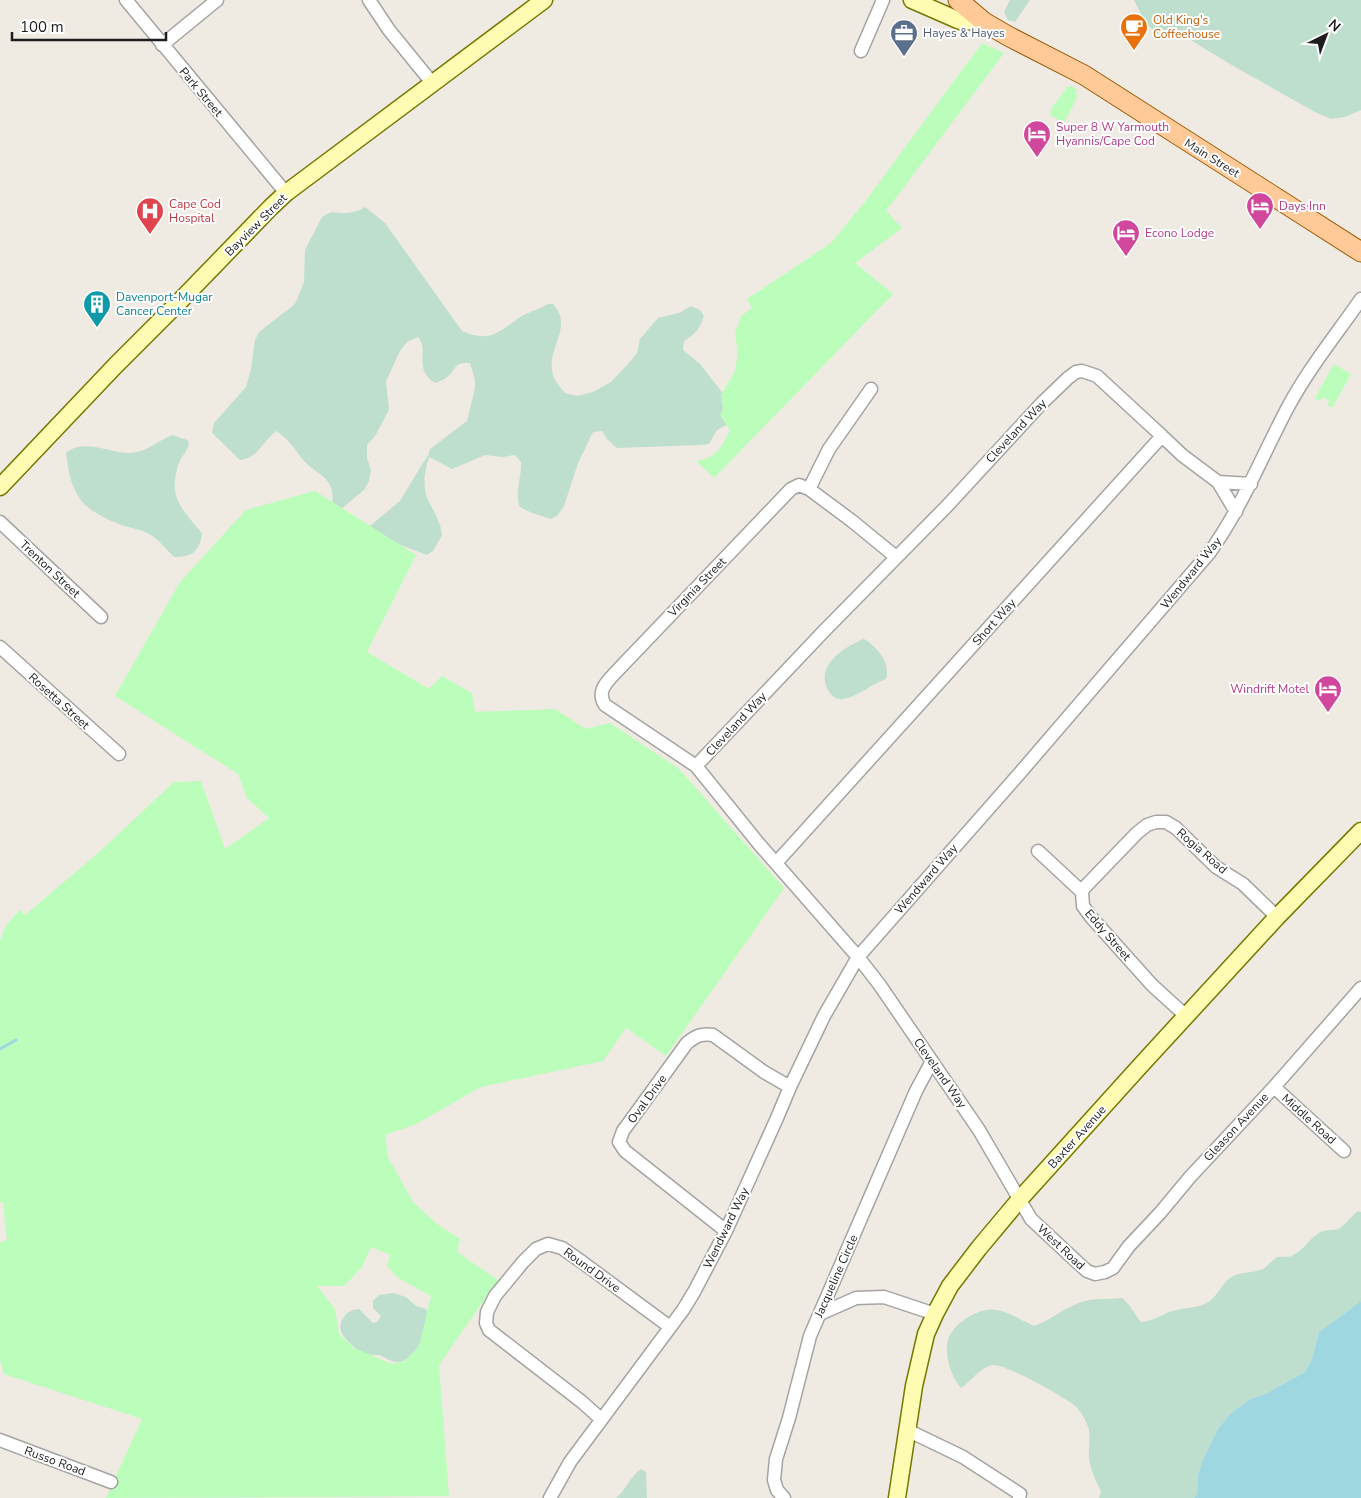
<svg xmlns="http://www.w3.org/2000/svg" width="1361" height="1498" viewBox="0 0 1361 1498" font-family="'Nunito Sans',sans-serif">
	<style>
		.wetland { fill: #bedfcd }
		.park { fill: #bbfdbb; fill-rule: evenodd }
		.water { fill: #9fd7e1 }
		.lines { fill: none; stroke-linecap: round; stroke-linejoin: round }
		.stream { stroke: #9fd7e1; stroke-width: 3 }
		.street-casing { stroke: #a4a4a4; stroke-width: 15 }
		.secondary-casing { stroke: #757900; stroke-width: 19 }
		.primary-casing { stroke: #975900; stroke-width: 21 }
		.street { stroke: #fff; stroke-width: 12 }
		.secondary { stroke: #fefcb2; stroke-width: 16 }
		.primary { stroke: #ffca98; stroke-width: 19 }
		.labels { text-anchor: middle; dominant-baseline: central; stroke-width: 4; stroke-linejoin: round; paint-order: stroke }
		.food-label { font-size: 12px; fill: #c56008; stroke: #fff; text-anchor: start }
		.service-label { font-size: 12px; fill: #4e5e75; stroke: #fff; text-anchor: start }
		.street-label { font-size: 12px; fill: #1d1d1d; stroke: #fff }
		.hotel-label { font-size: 12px; fill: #b23c85; stroke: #fff; text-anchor: start }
		.health-label { font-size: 12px; fill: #be3a42; stroke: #fff; text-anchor: start }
		.culture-label { font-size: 12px; fill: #0d838f; stroke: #fff; text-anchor: start }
	</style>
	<rect width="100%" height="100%" fill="#efeae2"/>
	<!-- wetland -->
	<path class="wetland" d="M1010,0H1030L1015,22L1008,20L1004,12Z
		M1134,0H1361V110L1345,117L1331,119L1313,111L1235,67L1184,36L1171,39L1157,33L1146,24Z
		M365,207L385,223L462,331C500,348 505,319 536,310C543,308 545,303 553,304C576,329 541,351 555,380C558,385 562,389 565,393L577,396L593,392L611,382L628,364L637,353L640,339L658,318L679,313L691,306L700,310L704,316C700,329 695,334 684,341L683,350L700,364L725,396L734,421L717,430L709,444L701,445L617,448L607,439L602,431L593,432L578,463L564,506L558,515L551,519L532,513L520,507C514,493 522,477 521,462L515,455L502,457L485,455L452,469L429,457C423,475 422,491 432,508C437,517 441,525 442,535L433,551L427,555L364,531L400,501L421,466L428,456L430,449L467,421L475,388V380L470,363C452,362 457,370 447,377C444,380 439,381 435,383C412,368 430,351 418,337L407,342L400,351L386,381L389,410L375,436L367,445V458L371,470L369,481L364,490L328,520C332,508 336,493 328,482C323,474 311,469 305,462C294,449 290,440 276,431C263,441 258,458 240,460L212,433L214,423L246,387L251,369L255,340L259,332L295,304L304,282L305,250L322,217L331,212C343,214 354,214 365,207Z
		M172,435L187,440L189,442C188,451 182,455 179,463C167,497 182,509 202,533C200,552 191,557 174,557C167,550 160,541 151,535C141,529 130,528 119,524C80,509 71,494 66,453C84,438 108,453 129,453C145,453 158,441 172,435Z
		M864,639C877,647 891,663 886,679C871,684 858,697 843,699C837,700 833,697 830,693C812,668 843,647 864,639Z
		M1358,1211L1361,1212V1301L1319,1332L1312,1359L1305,1372L1265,1394L1250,1399L1231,1413L1217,1430L1202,1462L1198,1475L1197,1494L1194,1498H1099L1101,1491C1095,1480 1091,1470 1089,1458C1088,1447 1092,1435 1087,1424C1084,1417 1080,1410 1074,1405C1062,1396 1005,1363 992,1365C980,1368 971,1381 961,1388C951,1377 944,1354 948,1340C952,1325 972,1313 986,1310C1002,1307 1020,1320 1034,1326C1050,1321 1062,1309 1079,1303C1092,1297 1108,1300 1122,1298C1131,1305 1134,1314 1141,1322C1156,1321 1164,1312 1177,1310C1188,1307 1200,1308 1210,1301C1219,1294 1223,1281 1233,1276C1242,1272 1253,1273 1263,1269C1268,1266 1273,1259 1278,1257C1283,1256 1289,1258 1293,1255C1304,1250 1310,1238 1319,1233C1325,1229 1332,1231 1338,1229C1346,1225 1350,1217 1358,1211Z
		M393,1293L406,1297L416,1306L426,1309L429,1315C425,1332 418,1362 396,1362C390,1362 385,1356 378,1355C373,1355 368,1356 363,1353C356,1350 344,1339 341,1331C340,1328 341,1323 342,1320L347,1313L353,1310L359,1309L373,1323L377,1322L381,1316L373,1308V1301L379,1295Z
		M641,1469L646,1472L647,1498H616C626,1490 630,1477 641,1469Z"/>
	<!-- park -->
	<path class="park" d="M982,43L1004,53L886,211L902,228L855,263L893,294L714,478L696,461C718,457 720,449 730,430L720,415L723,409L721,395L735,371L738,353L735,333L741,316L752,308L747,299L831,243L864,203Z
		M1071,86L1077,89L1075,94L1078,95L1064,123L1050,115L1051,109L1067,87Z
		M1334,364L1351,374L1332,408L1328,405L1329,401L1323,397L1320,401L1315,398Z
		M315,491L416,555L367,652L429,689L442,676L472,693L475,712L555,709L586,729L610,723L679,769L784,888L666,1056L626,1028L603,1061L481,1087L416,1124L385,1135L388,1157L413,1202L437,1224L460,1239L457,1252L498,1280L439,1365L449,1496L106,1498L142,1419L4,1374L0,1360V1242L7,1240L3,1202L0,1203V940L7,924L20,910L25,915L97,854L174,782L201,781L225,849L269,818L247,798L238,774L115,696L180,582L246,510ZM371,1247L390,1255L387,1266L398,1278L431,1296L419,1346L405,1361L392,1364L354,1348L339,1334L335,1309L317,1286H344L362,1267Z"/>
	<!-- water -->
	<path class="water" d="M1361,1301V1498H1194L1197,1494L1198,1475L1202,1462L1217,1430L1231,1413L1250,1399L1265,1394L1305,1372L1312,1359L1319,1332Z"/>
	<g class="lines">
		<!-- stream -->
		<path class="stream" d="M0,1049L16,1040"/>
		<!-- street casing -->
		<g class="street-casing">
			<path id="street" d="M126,0L286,193
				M369,0L389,30L433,84
				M162,45L217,0
				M861,51L883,0
				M1162,436L1097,376L1082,371L1076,372L1068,378L1041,404L947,506L824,631L696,766L759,844L858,957L879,984L979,1130L1031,1219L1076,1261L1087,1271L1095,1274L1105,1272L1113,1268L1129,1246L1160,1213L1190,1177L1274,1087L1361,988
				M1218,482L1251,484
				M809,489L829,449L871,389
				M0,522L101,617
				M0,647L119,754
				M696,766L605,705C596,691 607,682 616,672L791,489L799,485L809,489L852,521L896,557
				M1038,851L1082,892L1083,906L1091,917L1152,985L1186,1016
				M776,863L1162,436L1182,455L1218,482L1236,512
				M1082,892L1084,888L1137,833L1147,825L1156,822H1166L1176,828L1216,867L1243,884L1277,917
				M1274,1087L1344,1151
				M726,1231L625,1151L619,1142L623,1131L687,1043C696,1036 701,1033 713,1035L764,1072L790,1087
				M820,1314L856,1298L884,1297L935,1314
				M601,1419L582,1402L489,1330L486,1323L487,1312L495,1296L523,1262L536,1249L548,1244L562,1248L582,1262L670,1327
				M907,1430L963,1457L1020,1494L1019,1498
				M0,1440L111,1482
				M550,1498L570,1462L683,1310L694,1292L726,1231L777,1118L790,1087L824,1016L858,957L1019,774L1210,552C1242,507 1262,456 1288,407C1309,368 1336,335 1361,299
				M784,1498L777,1490L774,1480L776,1459L789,1418L810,1336L916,1091L932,1061"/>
		</g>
		<!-- secondary casing -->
		<g class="secondary-casing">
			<path id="secondary" d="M912,0L960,21L984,22
				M0,487L115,366L179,302L271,207L286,193L544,0
				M897,1498L914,1386L926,1334L935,1314L950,1286L979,1248L1020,1199L1141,1065L1277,917L1361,831"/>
		</g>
		<!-- primary casing -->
		<g class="primary-casing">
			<path id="primary" d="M958,0L984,22L1008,36L1084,75L1361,252"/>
		</g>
		<!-- street -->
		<use href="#street" class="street"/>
		<!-- secondary -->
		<use href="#secondary" class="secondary"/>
		<!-- primary -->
		<use href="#primary" class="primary"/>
	</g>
	<!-- icons -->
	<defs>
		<g id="cafe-pin" transform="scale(1.4375)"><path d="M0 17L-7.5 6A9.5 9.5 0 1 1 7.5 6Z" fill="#e8710a" stroke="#fff"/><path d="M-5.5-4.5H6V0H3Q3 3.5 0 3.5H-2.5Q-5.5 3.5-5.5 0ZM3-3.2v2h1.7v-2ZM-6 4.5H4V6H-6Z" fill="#fff"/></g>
		<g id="office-pin" transform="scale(1.4375)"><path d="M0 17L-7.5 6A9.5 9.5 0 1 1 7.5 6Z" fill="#5c6f8a" stroke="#fff"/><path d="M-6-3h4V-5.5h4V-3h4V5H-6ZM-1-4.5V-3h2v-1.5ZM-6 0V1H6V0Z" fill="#fff"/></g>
		<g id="hotel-pin" transform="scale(1.4375)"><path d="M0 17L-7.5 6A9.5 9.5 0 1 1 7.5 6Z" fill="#d1479c" stroke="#fff"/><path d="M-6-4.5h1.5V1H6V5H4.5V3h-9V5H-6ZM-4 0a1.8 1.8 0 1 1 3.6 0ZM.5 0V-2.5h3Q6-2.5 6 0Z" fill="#fff"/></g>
		<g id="hospital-pin" transform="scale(1.4375)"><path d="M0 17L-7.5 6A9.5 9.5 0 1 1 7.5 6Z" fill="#e0444e" stroke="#fff"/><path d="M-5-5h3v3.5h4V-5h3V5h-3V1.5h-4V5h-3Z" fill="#fff"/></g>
		<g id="building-pin" transform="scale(1.4375)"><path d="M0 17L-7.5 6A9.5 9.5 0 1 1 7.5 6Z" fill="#0f9aa8" stroke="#fff"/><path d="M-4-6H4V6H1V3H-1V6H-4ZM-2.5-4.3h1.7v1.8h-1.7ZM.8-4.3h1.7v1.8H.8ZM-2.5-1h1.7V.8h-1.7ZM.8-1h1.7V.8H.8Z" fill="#fff"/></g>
	</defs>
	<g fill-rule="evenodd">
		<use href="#cafe-pin" x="1134" y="27"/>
		<use href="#office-pin" x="904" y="33"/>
		<use href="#hotel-pin" x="1037" y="134"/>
		<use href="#hotel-pin" x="1260" y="206"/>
		<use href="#hospital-pin" x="150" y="211"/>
		<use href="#hotel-pin" x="1126" y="233"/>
		<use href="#building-pin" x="97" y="304"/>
		<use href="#hotel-pin" x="1328" y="689"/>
	</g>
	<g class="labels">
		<!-- food labels -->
		<g class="food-label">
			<text x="1153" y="20">Old King's<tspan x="1153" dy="14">Coffeehouse</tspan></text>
		</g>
		<!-- service labels -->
		<g class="service-label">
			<text x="923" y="33">Hayes &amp; Hayes</text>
		</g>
		<!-- street labels -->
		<g class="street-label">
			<text transform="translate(201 92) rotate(50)">Park Street</text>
			<text transform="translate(1212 158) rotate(32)">Main Street</text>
			<text transform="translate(256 225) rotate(-45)">Bayview Street</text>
			<text transform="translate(1016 431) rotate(-47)">Cleveland Way</text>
			<text transform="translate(50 569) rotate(43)">Trenton Street</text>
			<text transform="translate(1191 573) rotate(-51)">Wendward Way</text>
			<text transform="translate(697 587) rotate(-46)">Virginia Street</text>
			<text transform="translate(994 622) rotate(-48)">Short Way</text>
			<text transform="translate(59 701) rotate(42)">Rosetta Street</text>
			<text transform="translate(736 724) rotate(-47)">Cleveland Way</text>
			<text transform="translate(1202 851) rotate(41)">Rogia Road</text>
			<text transform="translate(926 879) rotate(-49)">Wendward Way</text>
			<text transform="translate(1108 935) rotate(49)">Eddy Street</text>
			<text transform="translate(940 1073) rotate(55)">Cleveland Way</text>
			<text transform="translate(647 1099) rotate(-54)">Oval Drive</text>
			<text transform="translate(1309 1119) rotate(42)">Middle Road</text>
			<text transform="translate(1236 1127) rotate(-47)">Gleason Avenue</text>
			<text transform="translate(1077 1137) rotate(-48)">Baxter Avenue</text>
			<text transform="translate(726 1228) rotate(-64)">Wendward Way</text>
			<text transform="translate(1061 1247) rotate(43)">West Road</text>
			<text transform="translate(592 1270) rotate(36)">Round Drive</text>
			<text transform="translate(836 1276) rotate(-66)">Jacqueline Circle</text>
			<text transform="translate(55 1461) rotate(20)">Russo Road</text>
		</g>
		<!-- hotel labels -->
		<g class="hotel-label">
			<text x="1056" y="127">Super 8 W Yarmouth<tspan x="1056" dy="14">Hyannis/Cape Cod</tspan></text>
			<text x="1279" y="206">Days Inn</text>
			<text x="1145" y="233">Econo Lodge</text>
			<text x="1309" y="689" text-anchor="end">Windrift Motel</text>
		</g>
		<!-- health labels -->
		<g class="health-label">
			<text x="169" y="204">Cape Cod<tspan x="169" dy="14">Hospital</tspan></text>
		</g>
		<!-- culture labels -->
		<g class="culture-label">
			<text x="116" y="297">Davenport-Mugar<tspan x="116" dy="14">Cancer Center</tspan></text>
		</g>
	</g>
	<!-- north arrow -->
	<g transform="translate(1326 35) rotate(42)" stroke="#ffffff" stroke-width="4" paint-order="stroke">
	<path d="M0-4L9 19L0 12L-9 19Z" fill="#1d1d1d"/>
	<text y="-8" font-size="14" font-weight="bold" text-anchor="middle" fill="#1d1d1d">N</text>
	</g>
	<!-- scale -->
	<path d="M12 32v8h154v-8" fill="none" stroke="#1d1d1d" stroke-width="2.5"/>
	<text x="20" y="32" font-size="15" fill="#1d1d1d" stroke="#ffffff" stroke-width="4" paint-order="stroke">100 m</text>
</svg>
